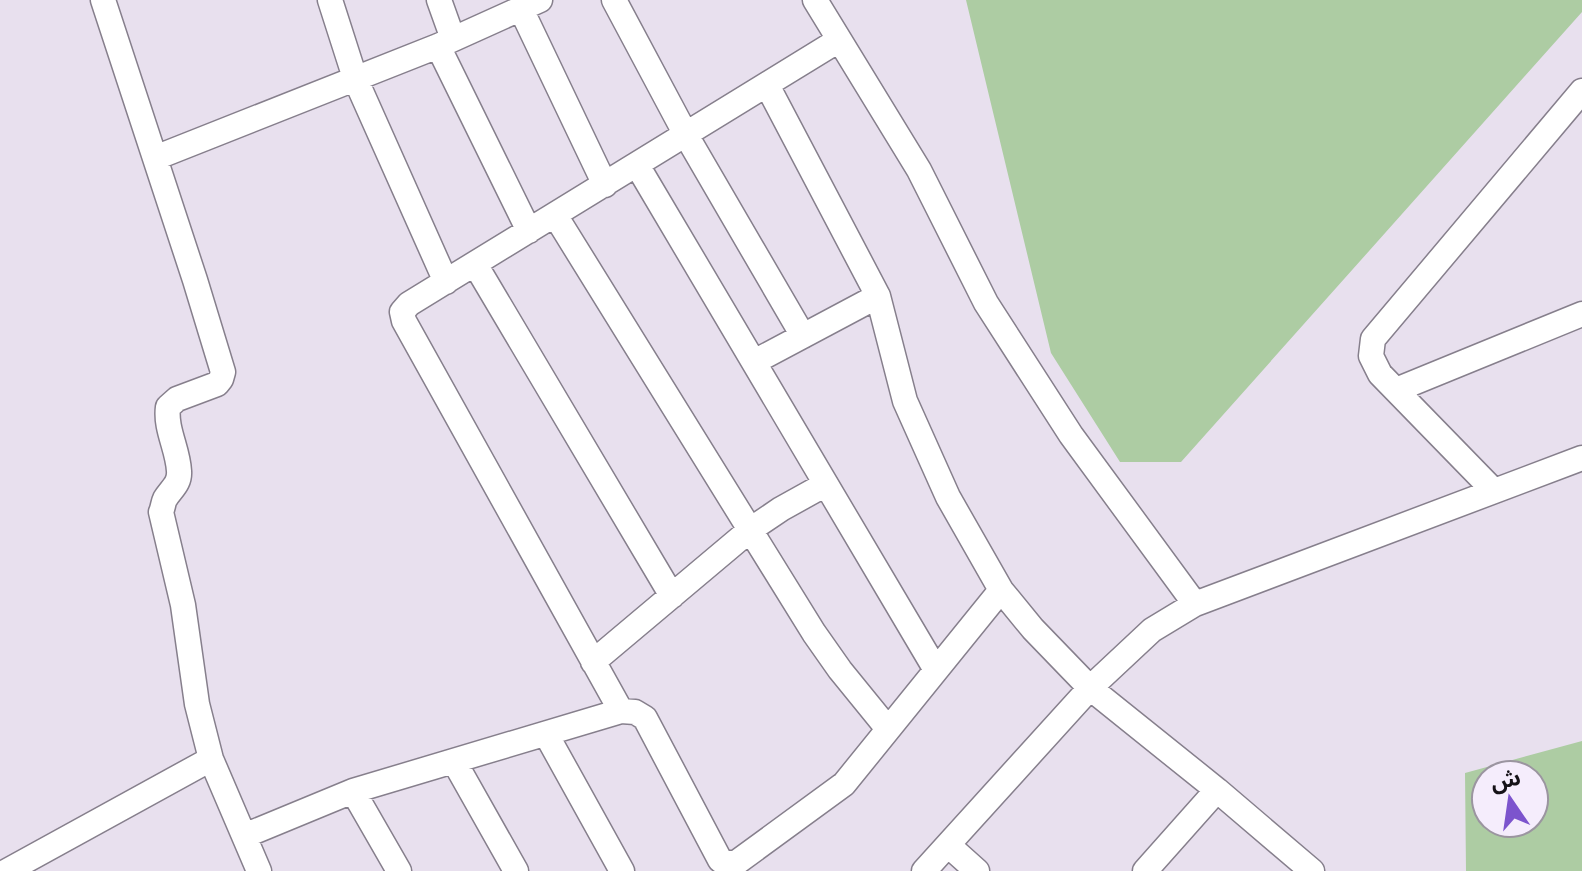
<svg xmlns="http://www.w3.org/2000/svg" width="1582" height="871" viewBox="0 0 1582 871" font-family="'Fira Sans','Noto Sans Arabic',sans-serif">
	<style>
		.green { fill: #adcca3; fill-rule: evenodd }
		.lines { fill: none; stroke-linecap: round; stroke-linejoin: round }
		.minor-casing { stroke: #867f8c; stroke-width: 27 }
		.minor { stroke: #fff; stroke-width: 24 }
	</style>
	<rect width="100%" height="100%" fill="#e8e0ee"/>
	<!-- green -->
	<path class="green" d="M966,0H1582V12L1181,462H1120L1051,353Z
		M1582,741V871H1466L1465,773ZM1534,775V823H1486V775Z"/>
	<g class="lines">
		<!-- minor casing -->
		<g class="minor-casing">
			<path id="minor" d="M103,0L195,280L223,372L221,379L217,384L177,399L168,407C165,429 178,449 179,471C180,484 171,489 165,499C163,503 163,508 161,512L183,605L197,704L211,759L259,871
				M330,0L355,78L446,282
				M439,0L453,39
				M614,0L686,135L803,336
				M815,0L919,170L986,303L1071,435L1195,604
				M521,9L605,185
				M438,46L529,231
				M767,85L878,296L905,401L948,497L1001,590L1033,629L1090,688L1217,790L1312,871
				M155,158L438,46L540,0
				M637,165L936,670
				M555,215L814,633L840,670L888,729
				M475,264L672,596
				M754,362L878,296
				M1396,390L1582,314
				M1494,491L1380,374L1371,356L1373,339L1582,91
				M593,662L750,530L781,509L826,484
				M621,711L404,321L402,312L409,304L839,40
				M546,734L622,871
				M454,761L516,871
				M353,791L399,871
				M244,836L353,791L621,711L635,712L645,718L720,860L725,863H736L844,784L1001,590
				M948,845L977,871
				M7,871L211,759
				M924,871L1090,688L1152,630L1195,604L1582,458
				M1145,871L1217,790"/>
		</g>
		<!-- minor -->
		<use href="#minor" class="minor"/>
	</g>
	<!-- north arrow -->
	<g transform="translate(1510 799) rotate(347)"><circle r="38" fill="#f5edfc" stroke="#9b95a0" stroke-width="2"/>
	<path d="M0-6L14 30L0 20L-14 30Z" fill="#7c54cd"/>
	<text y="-12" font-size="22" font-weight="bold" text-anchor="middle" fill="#151217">ش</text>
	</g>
</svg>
